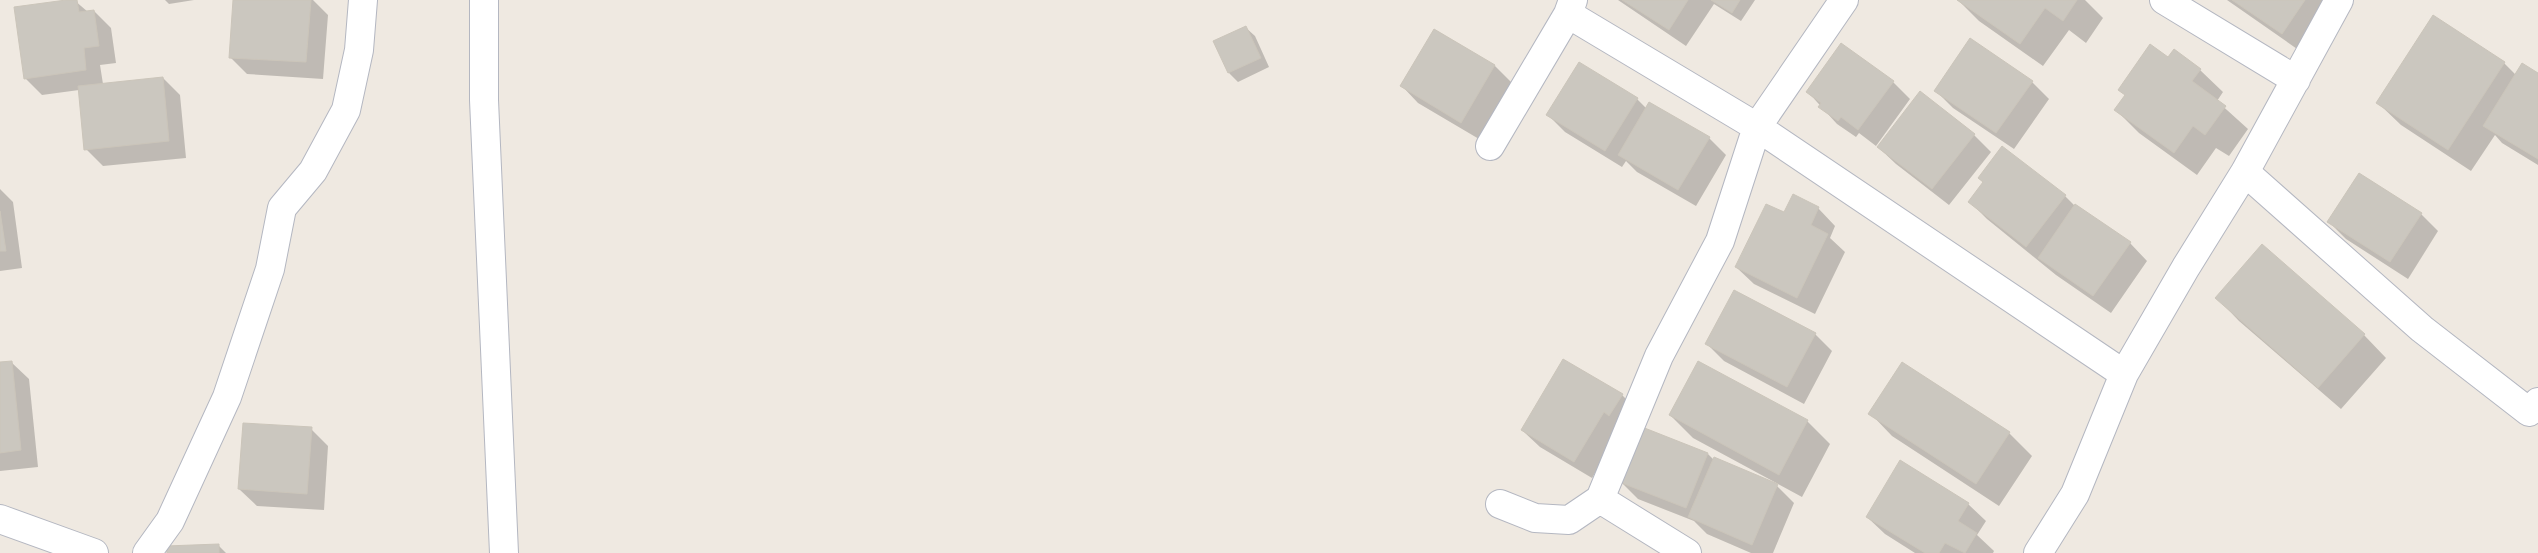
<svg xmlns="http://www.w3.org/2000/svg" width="2538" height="553" viewBox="0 0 2538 553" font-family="Montserrat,sans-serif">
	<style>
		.shadow { fill: #0003 }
		.building { fill: #cbc7bf; stroke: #cbc5ba }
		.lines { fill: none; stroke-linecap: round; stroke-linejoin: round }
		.minor-casing { stroke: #b4b7c1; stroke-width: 30 }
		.minor { stroke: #fff; stroke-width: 28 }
	</style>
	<rect width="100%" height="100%" fill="#efe9e1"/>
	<!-- shadow -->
	<path class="shadow" d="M74,0L88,12L94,11L111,28L116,63L100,65L103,84L163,78L180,95L186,158L103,166L86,149L79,90L42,95L25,78Z
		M165,0H194L169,4Z
		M234,0H313L328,15L323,79L247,74L230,57Z
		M1618,0H1755L1741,21L1714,4L1686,46Z
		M1958,0H2085L2103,18L2086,43L2069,30L2043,66L1979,21Z
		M2227,0H2334L2300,51Z
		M1245,27L1255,36L1269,67L1238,82L1229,73L1214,42Z
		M1435,30L1495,66L1512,83L1479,139L1418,103L1401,85Z
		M2169,59L2200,70L2223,92L2217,101L2248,129L2229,156L2216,148L2197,175L2139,133L2116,110Z
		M2504,63L2516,75L2538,74V165L2502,143L2495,135L2471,171L2401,125L2378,103Z
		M1893,82L1910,99L1876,146L1859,133L1856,137L1837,124L1807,91Z
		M2032,82L2049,99L2014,149L1953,108L1936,91Z
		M1637,99L1647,109L1709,138L1726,155L1696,206L1637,172L1626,161L1622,167L1565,132L1548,115Z
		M1974,135L1991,152L1949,205L1896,164L1878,147Z
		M1979,178L2065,196L2075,206L2130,243L2147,261L2111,313L2056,275L1987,219L1970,202L1984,183Z
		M0,189L13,202L22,268L0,271Z
		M1818,208L1835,226L1830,238L1845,252L1815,314L1754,284L1736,267L1785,214Z
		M2421,214L2438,231L2408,279L2346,239L2329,222Z
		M2217,298L2364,335L2386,358L2341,409L2239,321Z
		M1815,334L1832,351L1804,404L1724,361L1707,344Z
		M11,362L29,379L38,467L0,471V363Z
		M1622,395L1639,412L1621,429L1592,478L1540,447L1522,430Z
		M1870,413L2009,433L2032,456L1999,506L1892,436Z
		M1670,415L1807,421L1830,444L1802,497L1693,438Z
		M311,429L328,446L324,510L257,506L239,489Z
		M1708,454L1714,460L1777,486L1794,503L1773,553H1751L1707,534L1694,521L1638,499L1621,482Z
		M1968,504L1986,521L1977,535L1994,551L1993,553H1915L1885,534L1867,517Z
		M218,545L226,553H168Z"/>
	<!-- building -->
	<path class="building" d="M66,0H77L79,12L94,10L99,46L84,48L86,70L24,79L14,7Z
		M233,0H311L306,62L229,58Z
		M1622,0H1688L1669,30Z
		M1711,0H1740L1732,13Z
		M1957,0H2077L2063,21L2045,8L2020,44Z
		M2232,0H2305L2282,34Z
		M2433,15L2505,62L2448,150L2376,103Z
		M1246,26L1261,58L1228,73L1213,41Z
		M1434,29L1495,65L1461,123L1400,86Z
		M1970,38L2033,81L1996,133L1934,91Z
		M1841,43L1894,81L1858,130L1841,117L1838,121L1818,107L1821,103L1806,92Z
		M2150,44L2168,57L2174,49L2201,69L2192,81L2226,106L2205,135L2193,126L2174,153L2114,110L2125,95L2118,90Z
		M1579,62L1638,98L1605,151L1546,115Z
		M2522,63L2538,73V159L2483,126Z
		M163,77L169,141L84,150L78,86Z
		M1920,91L1975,134L1932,189L1877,147Z
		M1649,102L1710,137L1678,190L1618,155Z
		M2002,146L2066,195L2026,247L1968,202L1983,182L1978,178Z
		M2359,173L2422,213L2390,262L2327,222Z
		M1793,194L1819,207L1811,225L1828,234L1797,298L1735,267L1766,204L1784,212Z
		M2075,204L2131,242L2093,296L2038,258Z
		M0,211L6,251H0Z
		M2262,244L2365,334L2318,388L2215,298Z
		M1734,290L1816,333L1787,387L1705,344Z
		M1563,359L1623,394L1609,416L1604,412L1574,462L1521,430Z
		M12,361L21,450L0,453V362Z
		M1698,361L1808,420L1779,475L1669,415Z
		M1902,362L2010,432L1976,484L1868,414Z
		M243,423L312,427L307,494L238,489Z
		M1642,427L1708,453L1686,508L1619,482Z
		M1714,457L1778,484L1752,545L1688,517Z
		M1900,460L1969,503L1958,521L1977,533L1965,553L1945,543L1939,553H1925L1866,517Z
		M219,544V553H167L166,546Z"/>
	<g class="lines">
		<!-- minor casing -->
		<g class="minor-casing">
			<path id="minor" d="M484,0V100L504,553
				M2164,0L2296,80
				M1568,14L1757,127L2124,374
				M1490,146L1568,14L1573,0
				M2245,172L2422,329L2529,412L2538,402
				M1600,499L1687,553
				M1500,504L1535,518L1569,520L1600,499L1659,356L1720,241L1757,127L1844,0
				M0,519L94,553
				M147,553L170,521L227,397L270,269L282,208L313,171L346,110L359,50L363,0
				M2038,553L2075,494L2124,374L2186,267L2245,172L2339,0"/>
		</g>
		<!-- minor -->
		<use href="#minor" class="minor"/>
	</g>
</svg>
